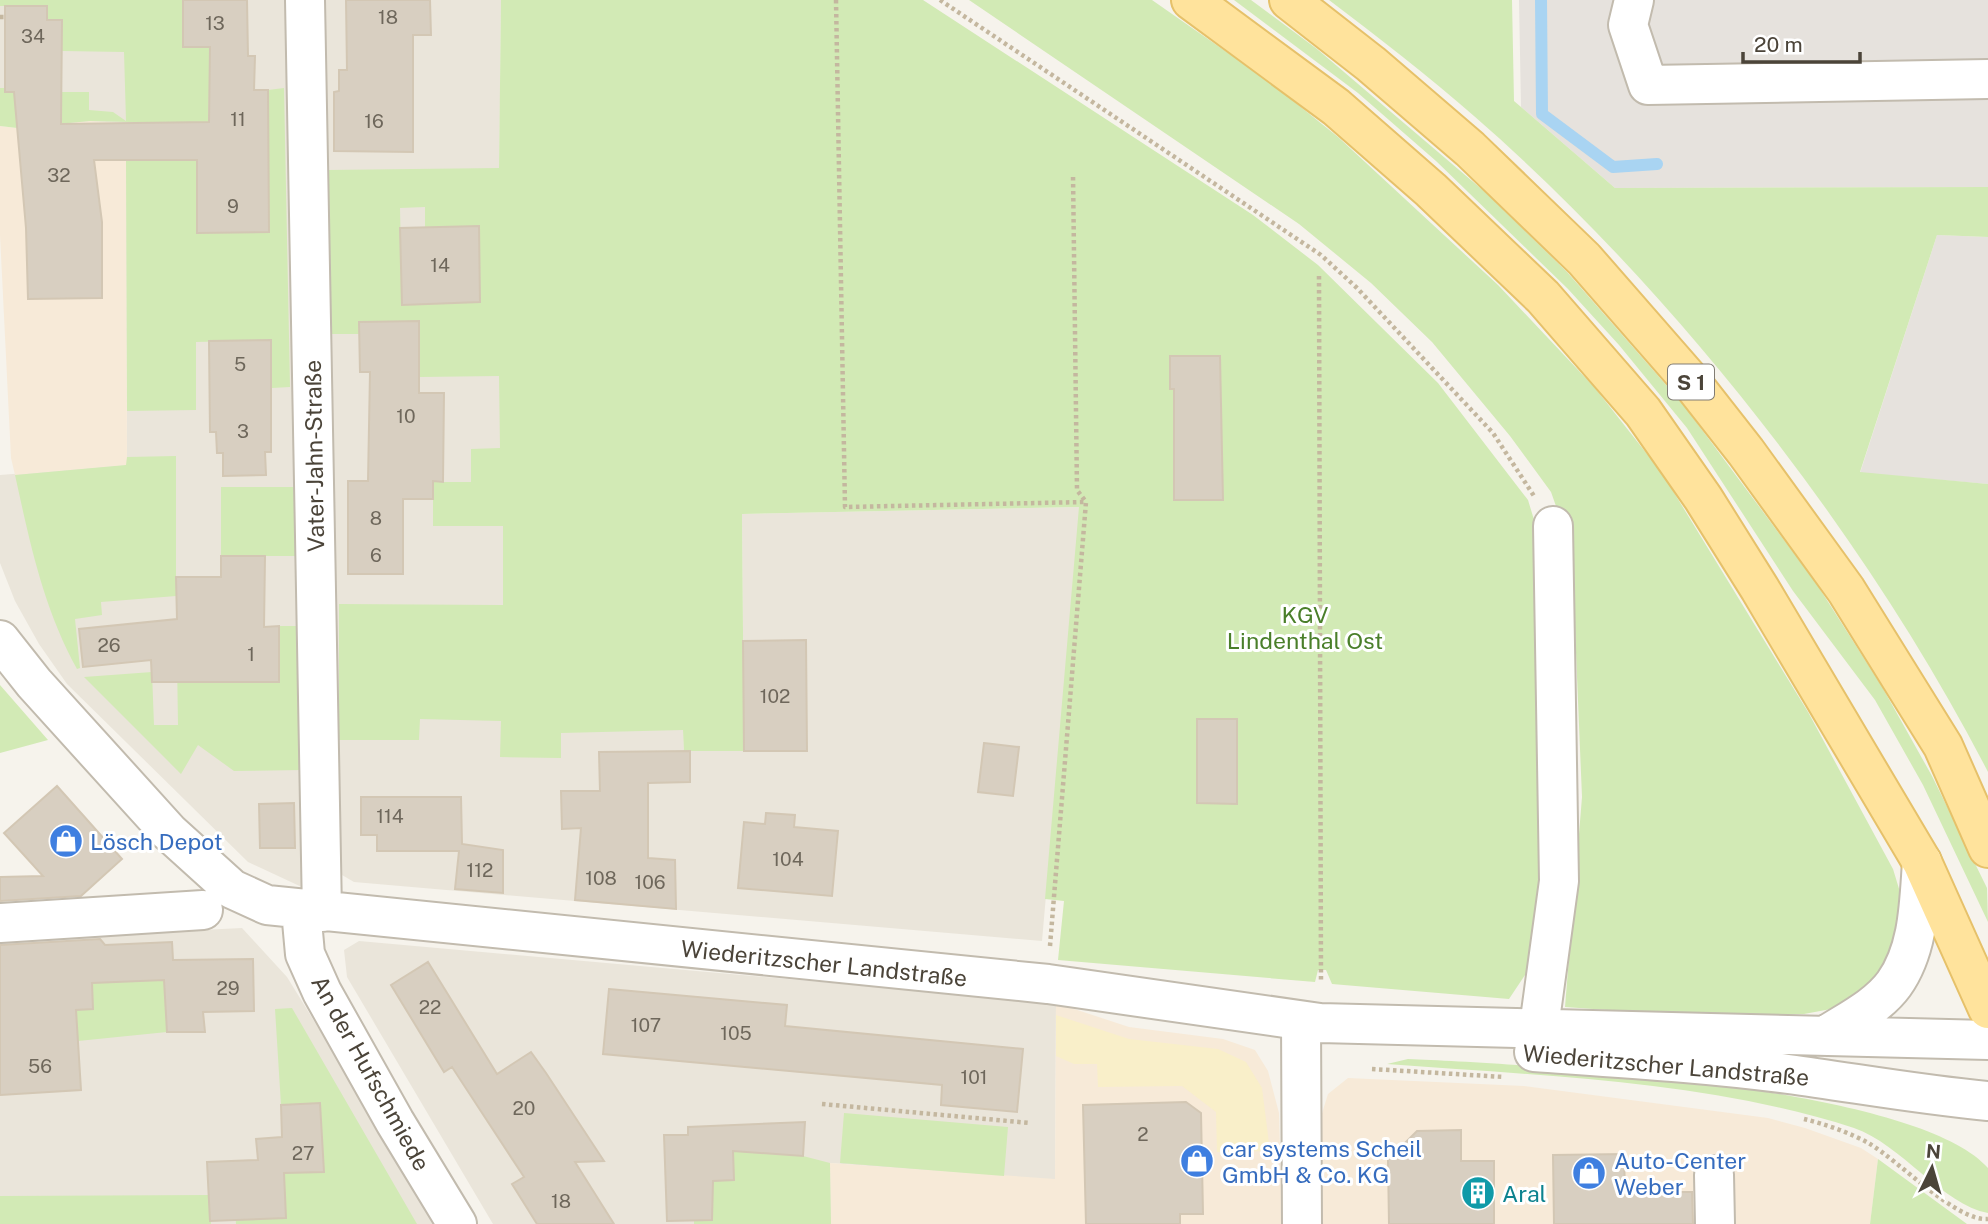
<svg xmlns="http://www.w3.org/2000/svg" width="1988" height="1224" viewBox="0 0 1988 1224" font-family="'Public Sans',sans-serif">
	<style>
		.residential { fill: #eae5da }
		.commercial { fill: #f7ead8 }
		.industrial { fill: #e6e2dd }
		.green { fill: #d2eab5; fill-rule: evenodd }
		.sand { fill: #f9efc9 }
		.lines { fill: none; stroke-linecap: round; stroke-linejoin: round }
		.stream { stroke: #a9d4f2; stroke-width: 12 }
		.building { fill: #d8cfc1; stroke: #d3c7b4; stroke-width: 2 }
		.minor-casing { stroke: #c2bbae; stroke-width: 42 }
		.major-casing { stroke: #e6c16a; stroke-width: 42 }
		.path { stroke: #c4b79f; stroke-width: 4.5; stroke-dasharray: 3.5 3.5; stroke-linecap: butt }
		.minor { stroke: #fff; stroke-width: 38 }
		.major { stroke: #ffe39c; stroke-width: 38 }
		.labels { text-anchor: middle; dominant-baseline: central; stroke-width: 6; stroke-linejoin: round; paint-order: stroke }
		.number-label { font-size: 19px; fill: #6e675b }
		.shield { fill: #fff; stroke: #817c74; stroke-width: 2 }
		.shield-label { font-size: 21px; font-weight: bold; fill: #4b4439 }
		.street-label { font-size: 23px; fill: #4b4439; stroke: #fff }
		.park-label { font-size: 23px; fill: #4a7f2a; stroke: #fff }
		.shop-label { font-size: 23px; fill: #366cbe; stroke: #fff; text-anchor: start }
		.culture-label { font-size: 23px; fill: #0d838f; stroke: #fff; text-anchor: start }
	</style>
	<rect width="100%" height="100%" fill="#f6f3ec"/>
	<!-- residential -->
	<path class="residential" d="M0,0H287L306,889L248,862L67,684L39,644L15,601L0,563V475L127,465L126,123L0,126Z
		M319,0H501L499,199L675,200L684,751H744L742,514L1080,507L1042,941L354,882L342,875L333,859Z
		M242,928L287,977L439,1224H0V940Z
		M359,941L1056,1003L1055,1180L830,1163L831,1224H493L347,977L344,950Z"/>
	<!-- commercial -->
	<path class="commercial" d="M89,121L126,123L127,465L15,475L11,458L0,235V126L17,128Z
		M1056,1003L1129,1027L1223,1039L1255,1050L1268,1071L1279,1113L1282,1224H831L830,1163L1055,1179Z
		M1348,1078L1524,1086L1768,1118L1805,1128L1861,1148L1878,1159L1870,1224H1316L1314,1139L1328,1094Z"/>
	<!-- industrial -->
	<path class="industrial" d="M1519,0H1988V187L1615,188L1521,107Z
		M1937,235L1988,237V484L1860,473Z"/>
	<!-- green -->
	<path class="green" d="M0,0H183V47L248,46L209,90L208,148L267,149L268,90L284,88L290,387L272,388L271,340L196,342V410L127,411L126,160H169L170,123L90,121L17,128L0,126V88H5L6,92H89V110L113,112L126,121L124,52L62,51V21L47,20V6H0Z
		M501,0H923L1253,215L1318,265L1438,383L1528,500L1535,523L1541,951L1509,999L1332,984L1326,970H1318L1315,982L1058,960L1064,901L1045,899L1079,507L742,514L744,751H684L683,730L561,733V758L500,757L501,721L420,719L419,740H339V604L503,605V526H433V482H471V449L500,448L499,376L420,377L418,321L360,322L359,334H328L327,170L499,168ZM425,207V228L479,227L480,302L402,304L400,208Z
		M969,0H1152L1271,83L1338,137L1498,285L1595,388L1662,473L1808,712L1893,869L1900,892L1903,917L1881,978L1850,1001L1831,1009L1804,1014L1678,1015L1565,1007L1582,797L1573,580L1568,540L1551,492L1510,436L1432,342L1371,283L1299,224Z
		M1234,0H1251L1317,49L1485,192L1567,272L1682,403L1816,583L1881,685L1932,776L1987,888L1988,922L1923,785L1875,700L1793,591L1687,428L1619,345L1568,289L1436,161L1358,93Z
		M1329,0H1512L1514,101L1615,188L1988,187V237L1937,235L1860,472L1988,484V772C1867,537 1673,289 1474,116C1427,75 1378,37 1329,0Z
		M176,456V595L223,682H279V626H300L302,770L234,771L198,745L181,774L84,677L152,672L154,725H178L176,596L101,602L102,615L75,619L80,668L77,669C43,607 30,543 15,475L126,465L127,457Z
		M221,487H294L298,556H221Z
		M0,685L48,740L0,753Z
		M164,980L167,1032L78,1041L54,1010L93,1009L92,983Z
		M292,1008L417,1224H236L235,1212L261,1219L286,1218L284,1173L320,1104L281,1105L275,1009Z
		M1408,1059C1525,1064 1915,1085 1988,1168V1213C1943,1205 1901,1144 1854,1128C1705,1080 1542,1076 1387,1064Z
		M844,1113L1008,1127L1004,1176L840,1163Z
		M732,1132L761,1153L803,1156L830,1163L831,1224H694V1182L734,1180Z
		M1878,1159L1967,1224H1870Z
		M209,1195L211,1224H0V1196Z"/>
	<!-- sand -->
	<path class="sand" d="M1056,1015L1129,1039L1218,1049L1246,1062L1262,1088L1270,1151L1217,1152L1216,1112L1182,1086L1098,1087L1097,1064H1074L1056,1056Z"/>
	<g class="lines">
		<!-- stream -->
		<path class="stream" d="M1541,0L1542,114L1613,167L1657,164"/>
	</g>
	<!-- building -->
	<path class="building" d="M183,0H247L248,56H255L254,90H268L269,232L197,233V160H94L102,222V298L28,299L26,228L14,92H5V6H47V20H62L61,124L209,122L210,47H183Z
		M346,0H430L431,35H413V152L334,151V92L339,91V70H347Z
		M479,226L480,302L402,305L400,228Z
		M419,321V393H444L443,482L433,481V499H403V574H348V481H368L370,372H360L359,322Z
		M271,340V452H265L266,475L223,476V453H217L216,432H210L209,341Z
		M1170,356H1220L1223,500H1174V389H1170Z
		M221,556H265L264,627L279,626V682H152L151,660L83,667L79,629L177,619L176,577H221Z
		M806,640L807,751H744L743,641Z
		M1197,719H1237V804L1197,803Z
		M984,743L1019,747L1013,796L978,792Z
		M690,751V782L648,783V858L675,860L676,909L575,900L581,828L562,829L561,791H600L599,752Z
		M57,786L122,859L81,896L0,901V877L43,876L4,833Z
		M361,797H461L462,844L503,850V893L455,889L459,851H377V835H361Z
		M294,803L295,848H260L259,804Z
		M766,813L795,815L794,827L838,831L832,896L738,888L744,822L765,824Z
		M100,939L105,945L172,942L173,960L253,959L254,1011L203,1012L205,1032H167L164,980L92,983L93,1009L76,1010L81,1090L0,1095V945Z
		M428,962L497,1074L531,1052L546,1073L604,1161L575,1162L614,1224H537L512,1184L524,1177L452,1067L444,1072L391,985Z
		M609,989L787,1005L785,1026L1023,1049L1017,1112L941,1105L942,1085L603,1054Z
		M1186,1102L1201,1113L1203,1214H1180V1224H1086L1083,1105Z
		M320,1103L324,1172L284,1173L286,1218L210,1221L207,1162L258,1160L256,1139L282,1137L281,1105Z
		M805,1122L803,1156L733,1151L734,1180L713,1181L712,1220L667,1221L664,1135H688V1127Z
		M1461,1130V1161H1494V1224H1389L1388,1160L1417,1131Z
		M1624,1154L1625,1192H1692L1693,1224H1554L1553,1155Z"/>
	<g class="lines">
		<!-- minor casing -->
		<g class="minor-casing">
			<path id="minor" d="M305,0L322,912
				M1634,0L1628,25L1648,85L1988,79
				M0,640L34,683L169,832L232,889L267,905L1048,984L1320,1023L1988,1040
				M301,910L305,954L322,992L395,1122L457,1224
				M0,923L203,910
				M1301,1021L1302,1224
				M1539,1027L1559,881L1553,526
				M1828,1034C1850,1020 1878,1006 1894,984C1919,949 1919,903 1922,862
				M1534,1052C1619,1058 1704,1063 1788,1074C1855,1083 1921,1095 1988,1101
				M1714,1175L1715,1224"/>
		</g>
		<!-- major casing -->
		<g class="major-casing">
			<path id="major" d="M1191,0L1336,107L1431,190L1543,297L1643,412L1703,498L1760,589L1922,862L1988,1009
				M1289,0L1371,64L1470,149L1584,259L1688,378L1746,452L1846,590L1943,746L1988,848"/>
		</g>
		<!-- path -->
		<path class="path" d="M836,0L845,507L1085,502
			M940,0L1321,255L1357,288L1493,433L1534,496
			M0,17H5
			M1319,276L1321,983
			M1050,946L1086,502L1077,490L1073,174
			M1372,1069L1504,1077
			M822,1104L1030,1123
			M1804,1119C1825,1124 1851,1133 1870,1144C1899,1161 1957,1222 1988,1219"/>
		<!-- minor -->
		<use href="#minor" class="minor"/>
		<!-- major -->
		<use href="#major" class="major"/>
	</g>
	<!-- icons -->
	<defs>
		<g id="shop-disc" transform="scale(1.75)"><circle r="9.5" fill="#3f7fe0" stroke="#fff"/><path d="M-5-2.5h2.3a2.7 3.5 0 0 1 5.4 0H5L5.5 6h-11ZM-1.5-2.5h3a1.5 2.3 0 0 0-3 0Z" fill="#fff"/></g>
		<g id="building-disc" transform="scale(1.75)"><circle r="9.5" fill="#0f9aa8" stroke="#fff"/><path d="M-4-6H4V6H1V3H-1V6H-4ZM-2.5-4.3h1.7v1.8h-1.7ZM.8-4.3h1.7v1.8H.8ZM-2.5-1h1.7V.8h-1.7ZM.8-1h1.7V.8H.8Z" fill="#fff"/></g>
	</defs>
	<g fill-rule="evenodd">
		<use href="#shop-disc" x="66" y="841"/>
		<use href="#shop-disc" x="1197" y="1161"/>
		<use href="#shop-disc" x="1589" y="1173"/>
		<use href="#building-disc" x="1478" y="1193"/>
	</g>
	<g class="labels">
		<!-- number labels -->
		<g class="number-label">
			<text x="388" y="17">18</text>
			<text x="215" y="23">13</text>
			<text x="33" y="36">34</text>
			<text x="238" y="119">11</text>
			<text x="374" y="121">16</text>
			<text x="59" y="175">32</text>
			<text x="233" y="206">9</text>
			<text x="440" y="265">14</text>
			<text x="240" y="364">5</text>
			<text x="406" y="416">10</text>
			<text x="243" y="431">3</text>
			<text x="376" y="518">8</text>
			<text x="376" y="555">6</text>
			<text x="109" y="645">26</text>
			<text x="251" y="654">1</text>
			<text x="775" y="696">102</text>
			<text x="390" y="816">114</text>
			<text x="788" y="859">104</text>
			<text x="480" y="870">112</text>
			<text x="601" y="878">108</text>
			<text x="650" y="882">106</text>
			<text x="228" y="988">29</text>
			<text x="430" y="1007">22</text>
			<text x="646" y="1025">107</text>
			<text x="736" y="1033">105</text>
			<text x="40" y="1066">56</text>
			<text x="974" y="1077">101</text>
			<text x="524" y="1108">20</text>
			<text x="1143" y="1134">2</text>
			<text x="303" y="1153">27</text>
			<text x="561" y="1201">18</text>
		</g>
		<!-- shield labels -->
		<rect class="shield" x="1668" y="364.5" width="46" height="35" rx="5"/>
		<g class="shield-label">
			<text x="1691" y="382">S 1</text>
		</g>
		<!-- street labels -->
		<g class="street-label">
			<text transform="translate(314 456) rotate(-91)">Vater-Jahn-Straße</text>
			<text transform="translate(824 963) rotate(6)">Wiederitzscher Landstraße</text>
			<text transform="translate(1666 1065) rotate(5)">Wiederitzscher Landstraße</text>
			<text transform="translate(371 1073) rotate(61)">An der Hufschmiede</text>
		</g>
		<!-- park labels -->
		<g class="park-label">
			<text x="1305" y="614">KGV<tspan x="1305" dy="26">Lindenthal Ost</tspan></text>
		</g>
		<!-- shop labels -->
		<g class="shop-label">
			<text x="90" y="841">Lösch Depot</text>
			<text x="1222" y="1148">car systems Scheil<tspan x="1222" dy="26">GmbH &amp; Co. KG</tspan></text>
			<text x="1614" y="1160">Auto-Center<tspan x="1614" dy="26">Weber</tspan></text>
		</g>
		<!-- culture labels -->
		<g class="culture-label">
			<text x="1502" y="1193">Aral</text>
		</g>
	</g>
	<!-- north arrow -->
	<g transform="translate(1932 1168) rotate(5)" stroke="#ffffff" stroke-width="5" paint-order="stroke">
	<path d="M0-5L12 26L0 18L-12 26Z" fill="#4b4439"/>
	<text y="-10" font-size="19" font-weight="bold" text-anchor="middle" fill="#4b4439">N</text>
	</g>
	<!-- scale -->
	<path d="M1743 52v10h117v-10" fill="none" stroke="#4b4439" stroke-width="3.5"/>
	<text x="1754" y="52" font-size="21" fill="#4b4439" stroke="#ffffff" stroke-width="5" paint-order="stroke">20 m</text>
</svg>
